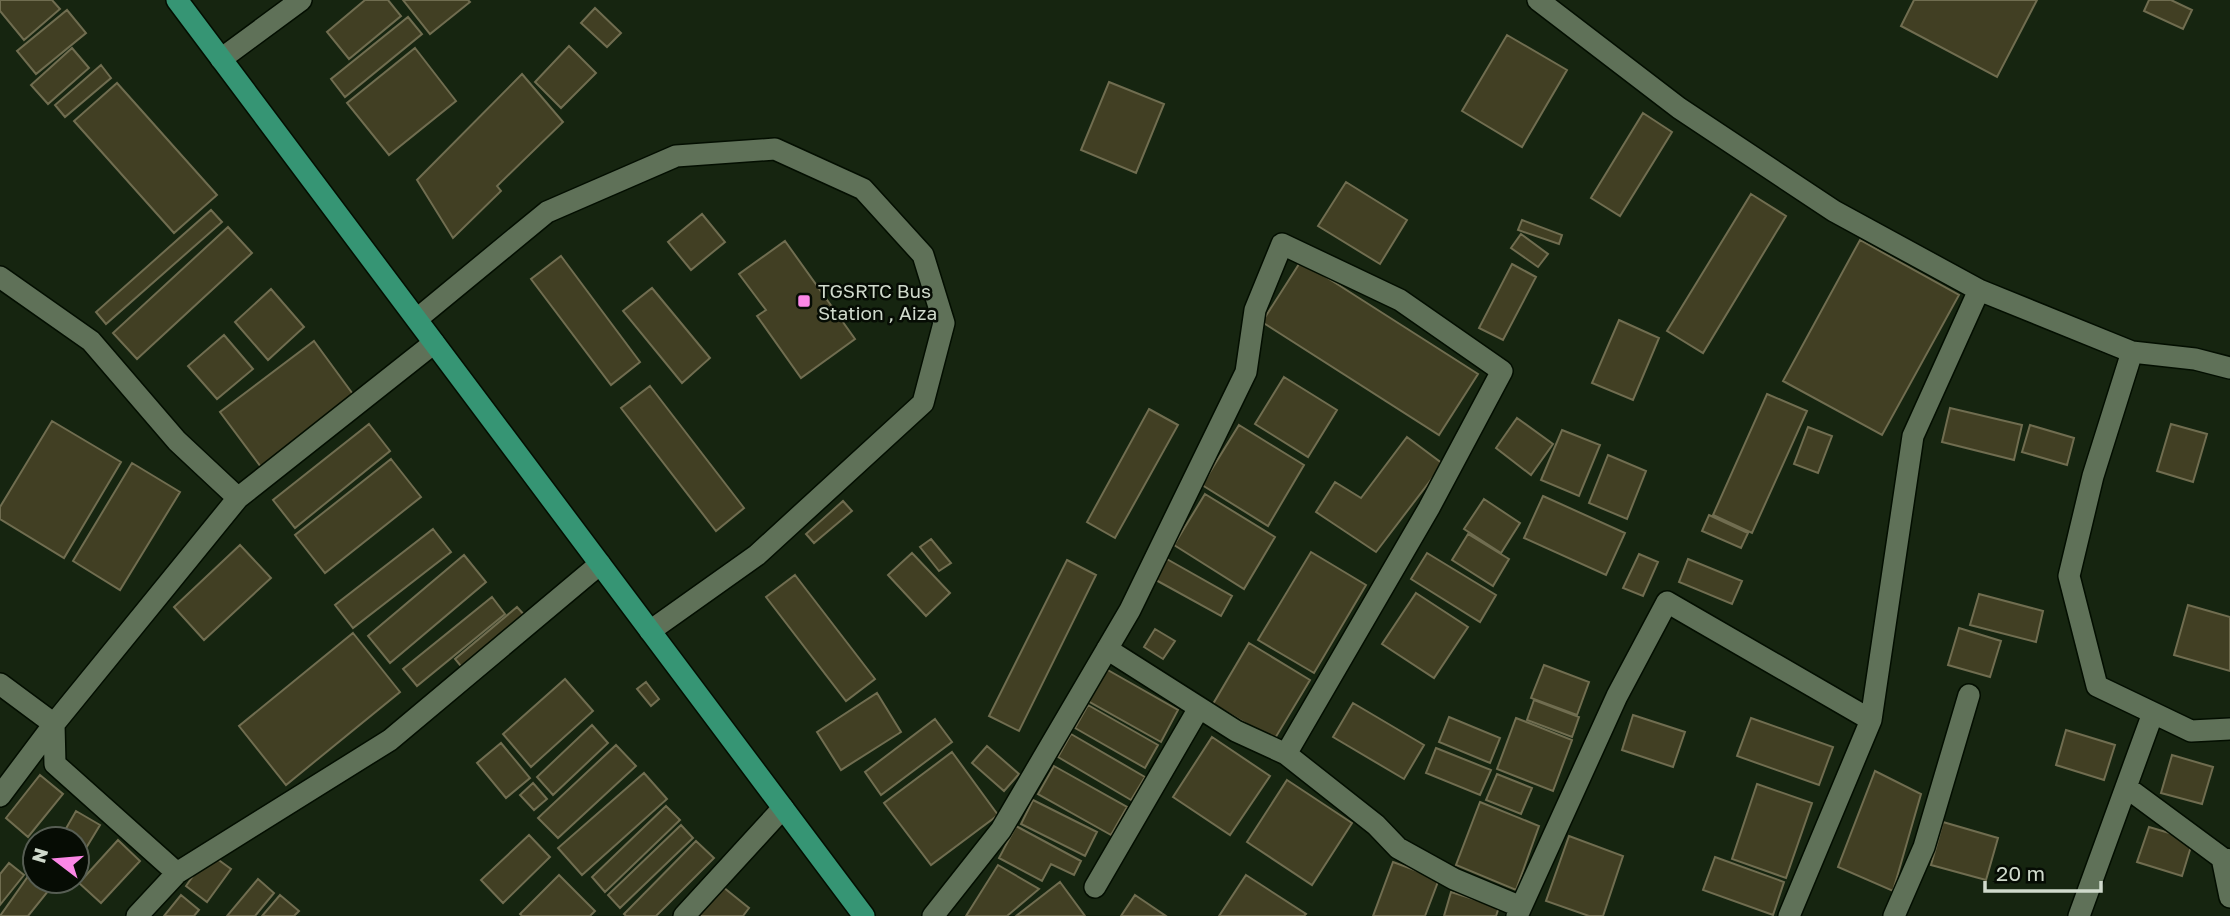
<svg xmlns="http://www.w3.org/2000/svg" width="2230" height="916" viewBox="0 0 2230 916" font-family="'Golos Text',sans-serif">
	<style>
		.building { fill: #413f23; stroke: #706d50; stroke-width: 2 }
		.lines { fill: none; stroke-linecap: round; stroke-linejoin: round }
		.minor-casing { stroke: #030e00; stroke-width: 24 }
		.major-casing { stroke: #030e00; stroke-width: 24 }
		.minor { stroke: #5f7158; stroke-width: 21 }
		.major { stroke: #369574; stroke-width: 21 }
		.poi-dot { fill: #fb87e6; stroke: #060c04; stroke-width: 2.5 }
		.labels { text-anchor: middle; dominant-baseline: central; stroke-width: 5; stroke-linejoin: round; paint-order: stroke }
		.poi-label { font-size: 19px; fill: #d0dacc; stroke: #060c04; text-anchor: start }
	</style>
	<rect width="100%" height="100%" fill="#162510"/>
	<!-- building -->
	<path class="building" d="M0,0H52L60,9L24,40L0,11Z
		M365,0H388L401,16L349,59L327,32Z
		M403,0H468L470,2L430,34Z
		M1914,0H2037L1997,77L1901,26Z
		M2149,0H2171L2192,10L2183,29L2144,11Z
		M595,8L621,33L607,47L581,23Z
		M67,10L86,33L36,74L17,51Z
		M408,17L422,34L345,97L331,79Z
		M1507,35L1567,70L1522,147L1462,111Z
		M569,46L596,73L561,108L535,82Z
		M72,48L89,68L48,104L31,85Z
		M415,48L456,101L389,155L347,103Z
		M101,65L111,78L65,117L55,105Z
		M522,74L563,122L497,186L501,191L453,238L417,180Z
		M1109,82L1164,104L1136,173L1081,150Z
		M117,83L217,195L174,233L74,121Z
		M1643,113L1672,132L1620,216L1591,198Z
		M1346,182L1407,220L1380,264L1318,226Z
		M1751,194L1786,216L1703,353L1667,331Z
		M211,210L222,222L106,324L96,312Z
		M702,214L725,242L691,270L668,242Z
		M1522,220L1562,235L1559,244L1518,230Z
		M228,227L252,253L137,359L113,333Z
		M1521,234L1548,254L1538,267L1511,248Z
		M1860,240L1959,295L1882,435L1783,381Z
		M785,241L855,339L801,378L757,316L766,310L739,274Z
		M561,256L640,362L611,385L531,279Z
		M1301,261L1478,374L1439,435L1262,322Z
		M1512,264L1536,277L1503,340L1479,328Z
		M652,288L710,358L682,383L623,311Z
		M271,289L304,327L268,360L235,322Z
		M1619,320L1659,338L1633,400L1592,383Z
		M224,335L253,369L217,399L188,366Z
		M314,341L355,397L261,467L220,412Z
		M1284,377L1337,410L1308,457L1255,424Z
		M650,386L744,508L716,531L621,408Z
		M1767,394L1807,411L1752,533L1713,515Z
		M1950,408L2022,425L2014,460L1942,442Z
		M1149,409L1178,425L1115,538L1087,522Z
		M1517,418L1553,444L1531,475L1496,448Z
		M52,421L121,462L64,558L0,519V507Z
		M369,424L390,451L295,528L273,500Z
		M2171,424L2207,434L2193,482L2157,471Z
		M1239,425L1304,465L1268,526L1202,485Z
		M2030,425L2074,438L2067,465L2022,452Z
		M1808,427L1832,436L1818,473L1794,464Z
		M1562,430L1600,445L1579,496L1541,480Z
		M1407,437L1443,464L1376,552L1316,512L1335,482L1361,498Z
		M1608,455L1646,471L1627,519L1589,503Z
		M391,459L421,497L325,573L295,535Z
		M132,463L180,492L120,590L73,561Z
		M1205,494L1275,537L1244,589L1174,545Z
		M1543,496L1625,533L1606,575L1524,538Z
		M1484,499L1520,523L1501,553L1464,529Z
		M843,501L852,511L814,543L806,534Z
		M1709,515L1748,533L1741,548L1702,531Z
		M433,529L451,552L353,628L335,605Z
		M1468,534L1509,559L1493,586L1452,560Z
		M931,539L951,563L939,571L920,547Z
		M240,545L271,578L204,640L174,607Z
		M1311,552L1366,585L1314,673L1258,640Z
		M912,553L950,593L926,616L888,575Z
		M1427,553L1496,595L1480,622L1411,579Z
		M1639,554L1658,562L1643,596L1623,588Z
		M464,555L486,582L390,663L368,636Z
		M1165,558L1232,596L1221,616L1154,579Z
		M1688,559L1742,581L1732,604L1679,582Z
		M1067,560L1096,575L1019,731L989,716Z
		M795,575L875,679L846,701L766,597Z
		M1416,593L1468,627L1434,678L1382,644Z
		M1979,594L2043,611L2036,642L1970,625Z
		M492,597L505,614L417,686L403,669Z
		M2188,605L2230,617V671L2174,655Z
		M517,607L527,618L465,671L455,659Z
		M1959,628L2001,641L1990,677L1948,665Z
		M1155,629L1175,641L1163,659L1144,647Z
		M353,633L400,692L286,785L239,726Z
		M1249,643L1310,680L1274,740L1213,704Z
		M1544,665L1589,682L1577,715L1531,698Z
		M1106,669L1178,710L1161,742L1088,701Z
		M565,679L593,711L531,767L503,734Z
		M646,682L659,699L651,706L637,689Z
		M877,693L901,732L841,770L817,732Z
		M1534,700L1579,717L1572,737L1527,720Z
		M1353,703L1424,745L1404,779L1333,737Z
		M1088,705L1158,745L1145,768L1075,728Z
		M1633,715L1685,732L1673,767L1622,750Z
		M1449,717L1500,738L1490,763L1439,742Z
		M1516,718L1572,740L1553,791L1497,769Z
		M1751,718L1833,747L1819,785L1737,756Z
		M935,719L952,742L881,795L865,772Z
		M592,725L608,743L553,795L537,777Z
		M2066,730L2115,745L2104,780L2056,765Z
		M1071,734L1145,777L1131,800L1058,757Z
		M1212,737L1270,776L1230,835L1173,797Z
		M501,743L530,778L506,798L477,763Z
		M616,745L636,766L558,838L538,818Z
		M987,746L1019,774L1004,791L972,763Z
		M1436,748L1491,770L1480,795L1426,773Z
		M952,752L998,815L931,865L884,803Z
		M2172,755L2213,767L2202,804L2161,793Z
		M1054,766L1127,807L1111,835L1038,794Z
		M1875,771L1921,794L1893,891L1838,867Z
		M644,773L667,799L582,875L558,848Z
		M1497,774L1532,788L1521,814L1486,800Z
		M40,775L63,794L28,837L6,818Z
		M1287,780L1352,823L1312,885L1247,842Z
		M533,783L547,799L534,810L520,795Z
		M1757,784L1812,803L1786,878L1732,859Z
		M1033,800L1097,832L1085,856L1021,824Z
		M1480,802L1539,826L1516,890L1456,865Z
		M666,806L680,820L605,892L592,877Z
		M76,811L100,825L77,863V839H60Z
		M1943,822L1998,838L1986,880L1931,865Z
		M681,825L693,838L620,908L608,895Z
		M1016,826L1081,861L1074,875L1051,864L1042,881L999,858Z
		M2149,827L2193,840L2182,876L2137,862Z
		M529,835L550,857L503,903L481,880Z
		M1569,836L1623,856L1603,916H1589L1546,901Z
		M118,840L140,861L101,903L79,883Z
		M696,841L714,858L656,916H626L624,914Z
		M209,853L231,869L207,902L186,886Z
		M1715,857L1784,882L1773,915L1703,890Z
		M1393,862L1439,879L1425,916H1373Z
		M9,863L24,875L0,905V874Z
		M998,865L1039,889L1007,916H966Z
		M29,875L49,890L28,916H0Z
		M559,875L595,911L590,916H522L520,914Z
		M1246,875L1306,914L1304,916H1219Z
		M258,879L274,893L255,916H227Z
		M1060,882L1085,916H1016Z
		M718,883L749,908L743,916H692Z
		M1451,892L1499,907L1496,916H1444Z
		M181,895L199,910L194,916H164Z
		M280,895L299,911L294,916H262Z
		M1135,895L1166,916H1121Z"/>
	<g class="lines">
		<!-- minor casing -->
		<g class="minor-casing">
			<path id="minor" d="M1538,0L1679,108L1834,211L1979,290L2132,352L2195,359L2230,368
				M221,59L301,0
				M0,277L91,341L177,441L238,498L54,724L55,764L177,873L137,916
				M417,319L547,212L676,156L775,149L863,189L923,255L944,323L923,403L757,555L650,631
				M2132,352L2093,476L2069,576L2097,686L2191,731L2230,729
				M238,498L434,343
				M0,684L54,724L0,796
				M1871,720L1913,436L1979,290
				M1286,754L1376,825L1398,848L1454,879L1521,907
				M2126,787L2222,858
				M2230,860L2222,858L2230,897
				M177,873L390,740L600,564
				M1095,887L1199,708
				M684,916L783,808
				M933,916L1001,830L1130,610L1246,372L1255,310L1282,244L1400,300L1502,371L1429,508L1286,754L1236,731L1107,649
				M1517,916L1617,696L1667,602L1871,720L1789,916
				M1894,916L1924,847L1969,695
				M2079,916L2153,713"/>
		</g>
		<!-- major casing -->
		<g class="major-casing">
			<path id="major" d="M177,0L864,916"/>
		</g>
		<!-- minor -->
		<use href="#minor" class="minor"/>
		<!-- major -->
		<use href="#major" class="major"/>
	</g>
	<!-- markers -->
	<rect class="poi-dot" x="797" y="294" width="14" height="14" rx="3.5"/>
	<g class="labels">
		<!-- poi labels -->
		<g class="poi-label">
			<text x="818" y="290">TGSRTC Bus<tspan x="818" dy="22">Station , Aiza</tspan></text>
		</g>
	</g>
	<!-- north arrow -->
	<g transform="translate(56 860) rotate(286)"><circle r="33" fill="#060c04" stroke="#575e54" stroke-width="2"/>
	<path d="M0-5L12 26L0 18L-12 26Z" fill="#fb87e6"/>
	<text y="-10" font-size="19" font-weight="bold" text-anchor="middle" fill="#d0dacc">N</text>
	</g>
	<!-- scale -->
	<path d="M1985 881v10h116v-10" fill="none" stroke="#d0dacc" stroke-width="3.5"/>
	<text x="1996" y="881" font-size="21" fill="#d0dacc" stroke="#060c04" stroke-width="5" paint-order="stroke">20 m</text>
</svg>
